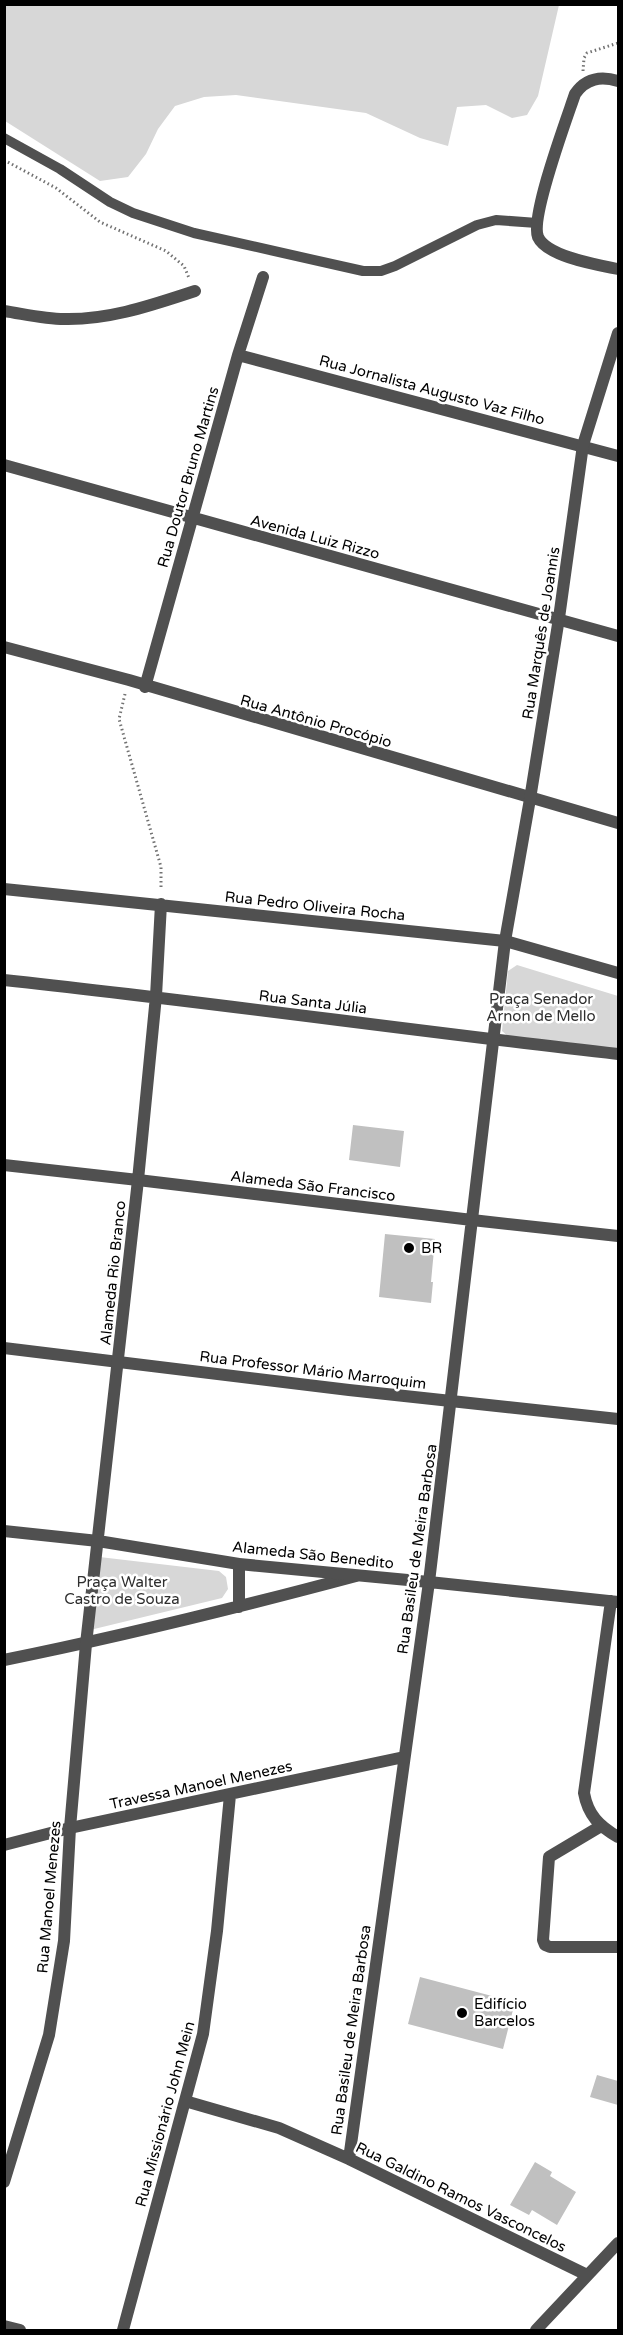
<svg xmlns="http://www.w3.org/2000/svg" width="623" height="2335" viewBox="0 0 623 2335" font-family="'Varela Round',sans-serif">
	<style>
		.green { fill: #d7d7d7 }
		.building { fill: #c0c0c0 }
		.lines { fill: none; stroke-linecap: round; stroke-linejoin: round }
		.path { stroke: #727272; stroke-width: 3; stroke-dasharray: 1.5 3; stroke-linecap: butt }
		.service { stroke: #505050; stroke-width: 10 }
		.minor { stroke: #505050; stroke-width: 12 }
		.tertiary { stroke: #505050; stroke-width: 12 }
		.poi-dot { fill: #000; stroke: #fff; stroke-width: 2 }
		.labels { text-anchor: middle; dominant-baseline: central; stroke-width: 5; stroke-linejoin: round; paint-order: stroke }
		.street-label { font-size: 15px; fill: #000; stroke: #fff }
		.park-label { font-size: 15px; fill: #2e2e2e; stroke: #fff }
		.poi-label { font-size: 15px; fill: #000; stroke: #fff; text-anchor: start }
	</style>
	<rect width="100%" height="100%" fill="#fff"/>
	<!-- green -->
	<path class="green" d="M4,5L5,4L559,5L538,96L527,115L512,118L486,105L457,107L448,146L420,138L366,113L236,95L204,97L175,106L158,129L146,154L128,177L100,181L5,121Z
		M517,965L618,996V1052L510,1038L502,1031L508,971Z
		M91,1556L219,1571L226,1577L228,1589L222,1598L90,1630Z"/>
	<!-- building -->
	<path class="building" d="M353,1125L404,1131L400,1167L349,1160Z
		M385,1234L435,1239L431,1282H433L431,1303L379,1297Z
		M420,1977L515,2002L503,2049L408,2024Z
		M597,2075L618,2081V2105L590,2097Z
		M535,2162L552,2172L550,2176L576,2192L557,2225L532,2210L529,2215L510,2205Z"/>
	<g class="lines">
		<!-- path -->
		<path class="path" d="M583,71L584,58L587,53L618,43
			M4,160L56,188L100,222L166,251L184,266L189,278
			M125,694L119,719L161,867V890"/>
		<!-- service -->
		<path class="service" d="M4,138L60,169L110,202L133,213L194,233L363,271H381L395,266L477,225L496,220L537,223"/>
		<!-- minor -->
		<path class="minor" d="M618,81C601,76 586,78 575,94C567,118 530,217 538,237C547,257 599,265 618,269
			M4,311C24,314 45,319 64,319C110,320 152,305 195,291
			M238,355L618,456
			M4,465L618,636
			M4,647L129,680L618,823
			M145,687L238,355L263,277
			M4,889L505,941L618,973
			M4,980C209,1002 414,1031 618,1054
			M4,1165L138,1180L156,996L161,904
			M472,1220L618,1236
			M4,1348L349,1390L618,1419
			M4,1531L98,1541
			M611,1601L584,1793C588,1815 599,1826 618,1837
			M239,1607V1564
			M4,1660C123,1636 240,1607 356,1576
			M601,1826L549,1857L543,1940L545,1945L550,1947H618
			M4,1845L70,1828L404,1757
			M185,2101L279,2128L349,2159L587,2275
			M349,2159L429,1582L618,1602
			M4,2326L20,2330
			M123,2330L203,2034L217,1931L230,1795
			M536,2330L618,2243"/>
		<!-- tertiary -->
		<path class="tertiary" d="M98,1541L239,1564L429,1582L505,941L530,799L559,618L583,445L618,333
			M4,2182L49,2035L64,1941L70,1828L86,1644L138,1180L472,1220"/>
	</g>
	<!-- markers -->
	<g class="poi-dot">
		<circle cx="409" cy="1248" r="6"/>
		<circle cx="462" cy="2013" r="6"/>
	</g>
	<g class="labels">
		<!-- street labels -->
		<g class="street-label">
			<text transform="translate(432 390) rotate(15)">Rua Jornalista Augusto Vaz Filho</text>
			<text transform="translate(188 477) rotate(-74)">Rua Doutor Bruno Martins</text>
			<text transform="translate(315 537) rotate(15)">Avenida Luiz Rizzo</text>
			<text transform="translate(541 633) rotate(-81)">Rua Marquês de Joannis</text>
			<text transform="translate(316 721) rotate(16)">Rua Antônio Procópio</text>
			<text transform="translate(315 906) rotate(6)">Rua Pedro Oliveira Rocha</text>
			<text transform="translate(313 1002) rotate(7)">Rua Santa Júlia</text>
			<text transform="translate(313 1186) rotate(7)">Alameda São Francisco</text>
			<text transform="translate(113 1273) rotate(-84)">Alameda Rio Branco</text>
			<text transform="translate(313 1370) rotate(7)">Rua Professor Mário Marroquim</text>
			<text transform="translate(417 1549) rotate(-82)">Rua Basileu de Meira Barbosa</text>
			<text transform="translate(313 1555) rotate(6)">Alameda São Benedito</text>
			<text transform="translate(201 1785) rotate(-12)">Travessa Manoel Menezes</text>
			<text transform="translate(49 1897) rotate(-85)">Rua Manoel Menezes</text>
			<text transform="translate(351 2030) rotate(-82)">Rua Basileu de Meira Barbosa</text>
			<text transform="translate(165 2114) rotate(-75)">Rua Missionário John Mein</text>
			<text transform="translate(461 2197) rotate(26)">Rua Galdino Ramos Vasconcelos</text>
		</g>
		<!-- park labels -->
		<g class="park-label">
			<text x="541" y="999">Praça Senador<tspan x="541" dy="17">Arnon de Mello</tspan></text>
			<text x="122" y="1582">Praça Walter<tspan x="122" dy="17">Castro de Souza</tspan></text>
		</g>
		<!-- poi labels -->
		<g class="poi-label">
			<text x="421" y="1248">BR</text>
			<text x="474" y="2004">Edifício<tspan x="474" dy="17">Barcelos</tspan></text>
		</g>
	</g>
	<!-- border -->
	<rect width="623" height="2335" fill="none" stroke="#000000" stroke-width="12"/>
</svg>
